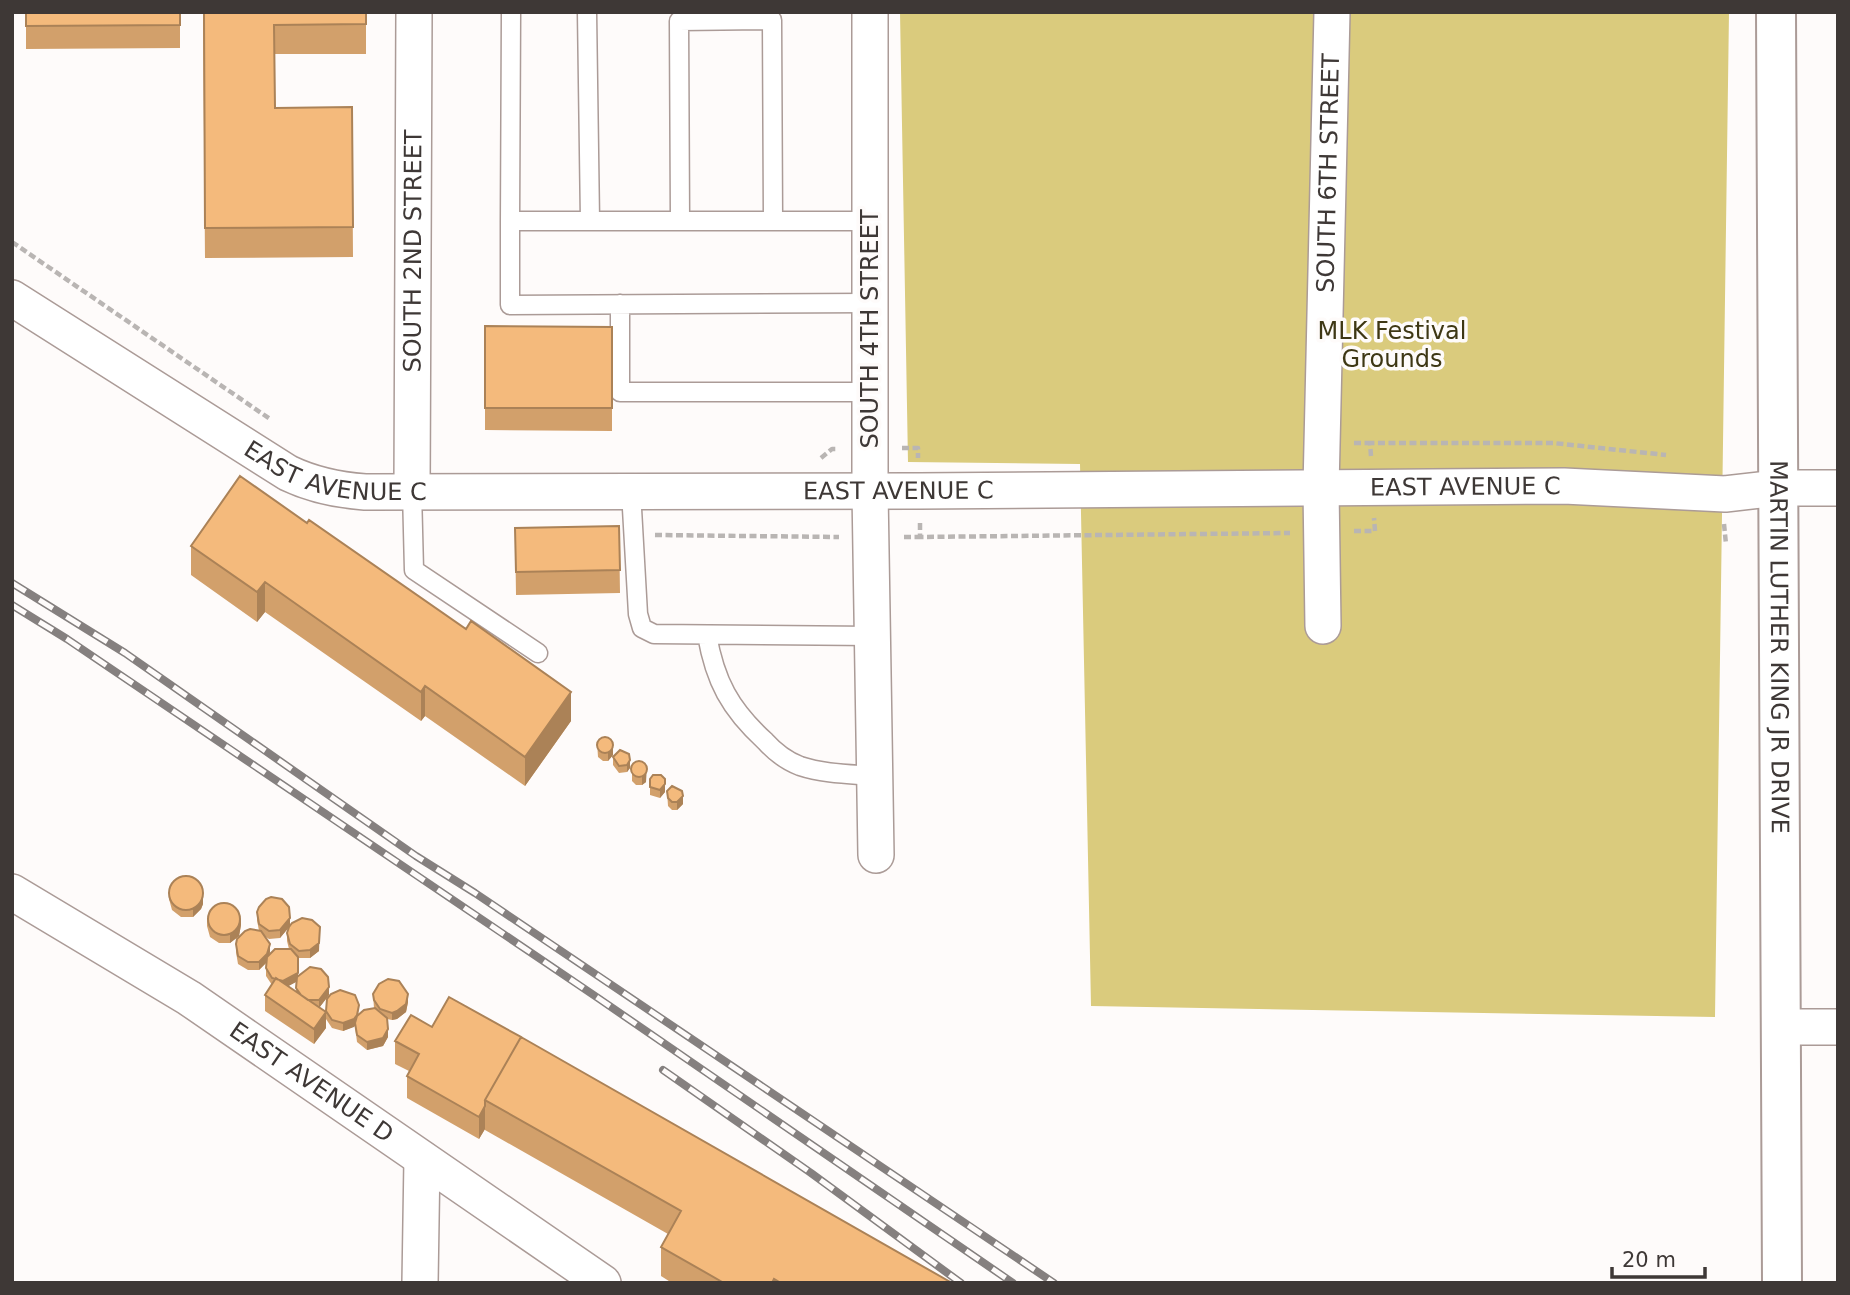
<svg xmlns="http://www.w3.org/2000/svg" width="1850" height="1295" viewBox="0 0 1850 1295" font-family="'DejaVu Sans',sans-serif">
	<style>
		.green { fill: #dacb7d }
		.lines { fill: none; stroke-linecap: round; stroke-linejoin: round }
		.lane-casing { stroke: #ab9b97; stroke-width: 21 }
		.street-casing { stroke: #ab9b97; stroke-width: 38 }
		.secondary-casing { stroke: #ab9b97; stroke-width: 42 }
		.path { stroke: #b9b5b3; stroke-width: 4.5; stroke-dasharray: 7 3.5; stroke-linecap: butt }
		.lane { stroke: #fff; stroke-width: 18 }
		.street { stroke: #fff; stroke-width: 35 }
		.secondary { stroke: #fff; stroke-width: 38 }
		.rail-casing { stroke: #85807f; stroke-width: 8 }
		.rail { stroke: #fefbfa; stroke-width: 5; stroke-dasharray: 16; stroke-linecap: butt }
		.wall { fill: #d2a06b; fill-rule: evenodd }
		.shaded-wall { fill: #ab8257 }
		.building { fill: #f4ba7c; stroke: #ab8257; stroke-width: 2 }
		.labels { text-anchor: middle; dominant-baseline: central; stroke-width: 7; stroke-linejoin: round; paint-order: stroke }
		.street-label { font-size: 24px; fill: #3e3836; stroke: #fefbfa }
		.park-label { font-size: 24px; fill: #3e3714; stroke: #fefbfa }
	</style>
	<rect width="100%" height="100%" fill="#fefbfa"/>
	<!-- green -->
	<path class="green" d="M900,12H1729L1715,1017L1091,1006L1080,464L908,462Z"/>
	<g class="lines">
		<!-- lane casing -->
		<g class="lane-casing">
			<path id="lane" d="M511,12L510,221H870
				M587,12L590,221
				M510,221V305L870,303
				M680,221L679,21L772,20L773,221
				M620,304V392H870
				M412,491L414,570L538,653
				M631,491L638,614L642,628L654,634L873,636
				M707,635C715,681 730,709 765,741C774,751 787,761 800,766C824,774 850,774 875,776"/>
		</g>
		<!-- street casing -->
		<g class="street-casing">
			<g id="street">
				<path d="M870,12V491L876,855"/>
				<path id="s1" d="M12,298L288,473C313,485 337,490 365,492L919,491L1564,486L1725,494L1778,488H1838"/>
				<path id="s2" d="M412,491L414,12"/>
				<path id="s3" d="M1323,626L1321,488L1332,12"/>
				<path id="s4" d="M12,892L189,998L603,1283"/>
				<path d="M1780,1027H1838"/>
				<path d="M420,1283L422,1159"/>
			</g>
		</g>
		<!-- secondary casing -->
		<g class="secondary-casing">
			<g id="secondary">
				<path id="s5" d="M1776,12L1782,1283"/>
			</g>
		</g>
		<!-- path -->
		<path class="path" d="M12,242L270,419
			M1354,443H1370
			M902,448H918V458
			M1371,456L1370,443H1553L1666,455
			M821,458L832,449H837
			M920,523V537L1290,533
			M1724,524L1726,544
			M1354,531H1375L1374,518
			M655,535L839,537
			M904,537H920"/>
		<!-- lane -->
		<use href="#lane" class="lane"/>
		<!-- street -->
		<use href="#street" class="street"/>
		<!-- secondary -->
		<use href="#secondary" class="secondary"/>
		<!-- rail casing -->
		<g class="rail-casing">
			<path id="rail" d="M12,583L125,653L416,856L475,893L1054,1283
				M12,605L67,639L598,998L1013,1283
				M663,1070L811,1173L961,1283"/>
		</g>
		<!-- rail -->
		<use href="#rail" class="rail"/>
	</g>
	<!-- wall -->
	<path class="wall" d="M26,12H180V48L26,49Z
		M203,12H366V54H274L275,108L352,107L353,257L205,258Z
		M485,326L612,327V431L485,430Z
		M619,526L620,593L516,595L515,528Z
		M191,546L571,721L525,786L425,716L421,721L265,612L257,622L191,575Z
		M597,742L613,755L608,761H603L598,757Z
		M620,750L630,768L627,772L619,773L613,765V757Z
		M632,766L646,782L642,785H636L632,781Z
		M650,779L665,792L660,798L650,795Z
		M667,791L683,804L677,810H672L668,806Z
		M169,891L203,904L201,909L193,917H181L172,910L169,899Z
		M257,912L290,925L319,951L310,958H298V976L329,995L319,1008L326,1028L314,1044L265,1011V995L272,985L266,976V963L259,970H248L238,964L236,952V944L259,931L257,920ZM289,927L287,933V941L289,949L269,955L270,952L263,935L269,939L280,938ZM297,981L296,988V992L288,986Z
		M207,918L241,925L239,936L230,943H219L210,937L207,926Z
		M373,994L408,1002L406,1012L397,1019L392,1020L387,1019L388,1037L383,1046L367,1050L357,1042L355,1026L343,1031L332,1028L326,1019V1011L359,1015L374,1008Z
		M432,1027L952,1283H672L661,1276V1247L668,1234L485,1130V1129L479,1139L407,1098V1076L409,1071L395,1064V1041Z"/>
	<!-- shaded-wall -->
	<path class="shaded-wall" d="M265,582V612L257,622V592Z
		M425,686V716L421,721V692Z
		M571,692V721L525,786V757Z
		M613,747V755L608,761V753Z
		M630,760V768L627,772V765Z
		M647,766L646,782L642,785V777Z
		M665,784V792L660,798V790Z
		M683,796V804L677,810V802Z
		M203,896V904L201,909L193,917V909Z
		M241,918V925L239,936L230,943V935Z
		M290,918V926L280,938V930Z
		M320,927L319,951L310,958V950Z
		M270,944V952L267,962L259,970V962Z
		M298,957V981L283,989V981Z
		M329,987V995L319,1008V1000Z
		M408,994V1002L406,1012L397,1019L392,1020V1013Z
		M359,1005L357,1023L354,1027L343,1031V1023Z
		M326,1012V1028L314,1044V1029Z
		M388,1029V1037L383,1046L367,1050V1042Z
		M485,1106V1129L479,1139V1117Z"/>
	<!-- building -->
	<path class="building" d="M26,12H180V25L26,26Z
		M204,12H366V24L274,25L275,108L352,107L353,227L205,228Z
		M485,326L612,327V408H485Z
		M240,476L307,523L309,520L466,629L471,621L571,692L525,757L425,686L421,692L265,582L257,592L191,546Z
		M619,526L620,570L516,572L515,528Z
		M597 745a8 8 0 1 1 16 0a8 8 0 1 1-16 0Z
		M620,750L629,754L630,760L627,765L619,766L613,757Z
		M631 769a8 8 0 1 1 16 0a8 8 0 1 1-16 0Z
		M653,775H661L665,779V784L660,790L650,787V779Z
		M672,786L682,791L683,796L677,802H672L668,798L667,791Z
		M169 893a17 17 0 1 1 34 0a17 17 0 1 1-34 0Z
		M271,897L282,899L289,907L290,918L280,930L269,931L259,924L257,912L259,907L266,899Z
		M208 919a16 16 0 1 1 32 0a16 16 0 1 1-32 0Z
		M302,918L312,920L320,927L319,943L310,950L299,951L290,944L287,933L289,927L292,923Z
		M250,929L261,931L270,944L267,954L259,962H248L238,956L236,944L237,939L245,931Z
		M275,949H291L298,957V973L283,981L272,978L266,968L267,957Z
		M310,967L321,969L328,977L329,987L319,1000H308L301,995L296,988L297,977Z
		M276,978L326,1012L314,1029L265,995Z
		M388,979L399,981L408,994L406,1004L397,1011L392,1013L380,1009L374,1000L373,994L379,984Z
		M340,990L355,995L359,1005L357,1015L354,1019L343,1023L332,1020L326,1011L327,999L331,994Z
		M449,997L521,1037L485,1100V1106L479,1117L407,1076L419,1054L395,1041L411,1015L432,1027Z
		M375,1008L387,1018L388,1029L383,1038L367,1042L357,1035L355,1023L357,1016L364,1010Z
		M521,1037L952,1283H781L774,1279L772,1283H724L661,1247L681,1211L485,1100Z"/>
	<g class="labels">
		<!-- street labels -->
		<g class="street-label">
			<text stroke="none"><textPath href="#s3" startOffset="453">SOUTH 6TH STREET</textPath></text>
			<text stroke="none"><textPath href="#s2" startOffset="240">SOUTH 2ND STREET</textPath></text>
			<text transform="translate(870 329) rotate(-90)">SOUTH 4TH STREET</text>
			<text stroke="none"><textPath href="#s1" startOffset="373">EAST AVENUE C</textPath></text>
			<text stroke="none"><textPath href="#s1" startOffset="1507">EAST AVENUE C</textPath></text>
			<text stroke="none"><textPath href="#s1" startOffset="940">EAST AVENUE C</textPath></text>
			<text stroke="none"><textPath href="#s5" startOffset="635">MARTIN LUTHER KING JR DRIVE</textPath></text>
			<text stroke="none"><textPath href="#s4" startOffset="355">EAST AVENUE D</textPath></text>
		</g>
		<!-- park labels -->
		<g class="park-label">
			<text x="1392" y="331">MLK Festival<tspan x="1392" dy="28">Grounds</tspan></text>
		</g>
	</g>
	<!-- border -->
	<rect width="1850" height="1295" fill="none" stroke="#3e3836" stroke-width="28"/>
	<!-- scale -->
	<path d="M1612 1267v10h93v-10" fill="none" stroke="#3e3836" stroke-width="3.5"/>
	<text x="1622" y="1267" font-size="21" fill="#3e3836" stroke="#fefbfa" stroke-width="5" paint-order="stroke">20 m</text>
</svg>
